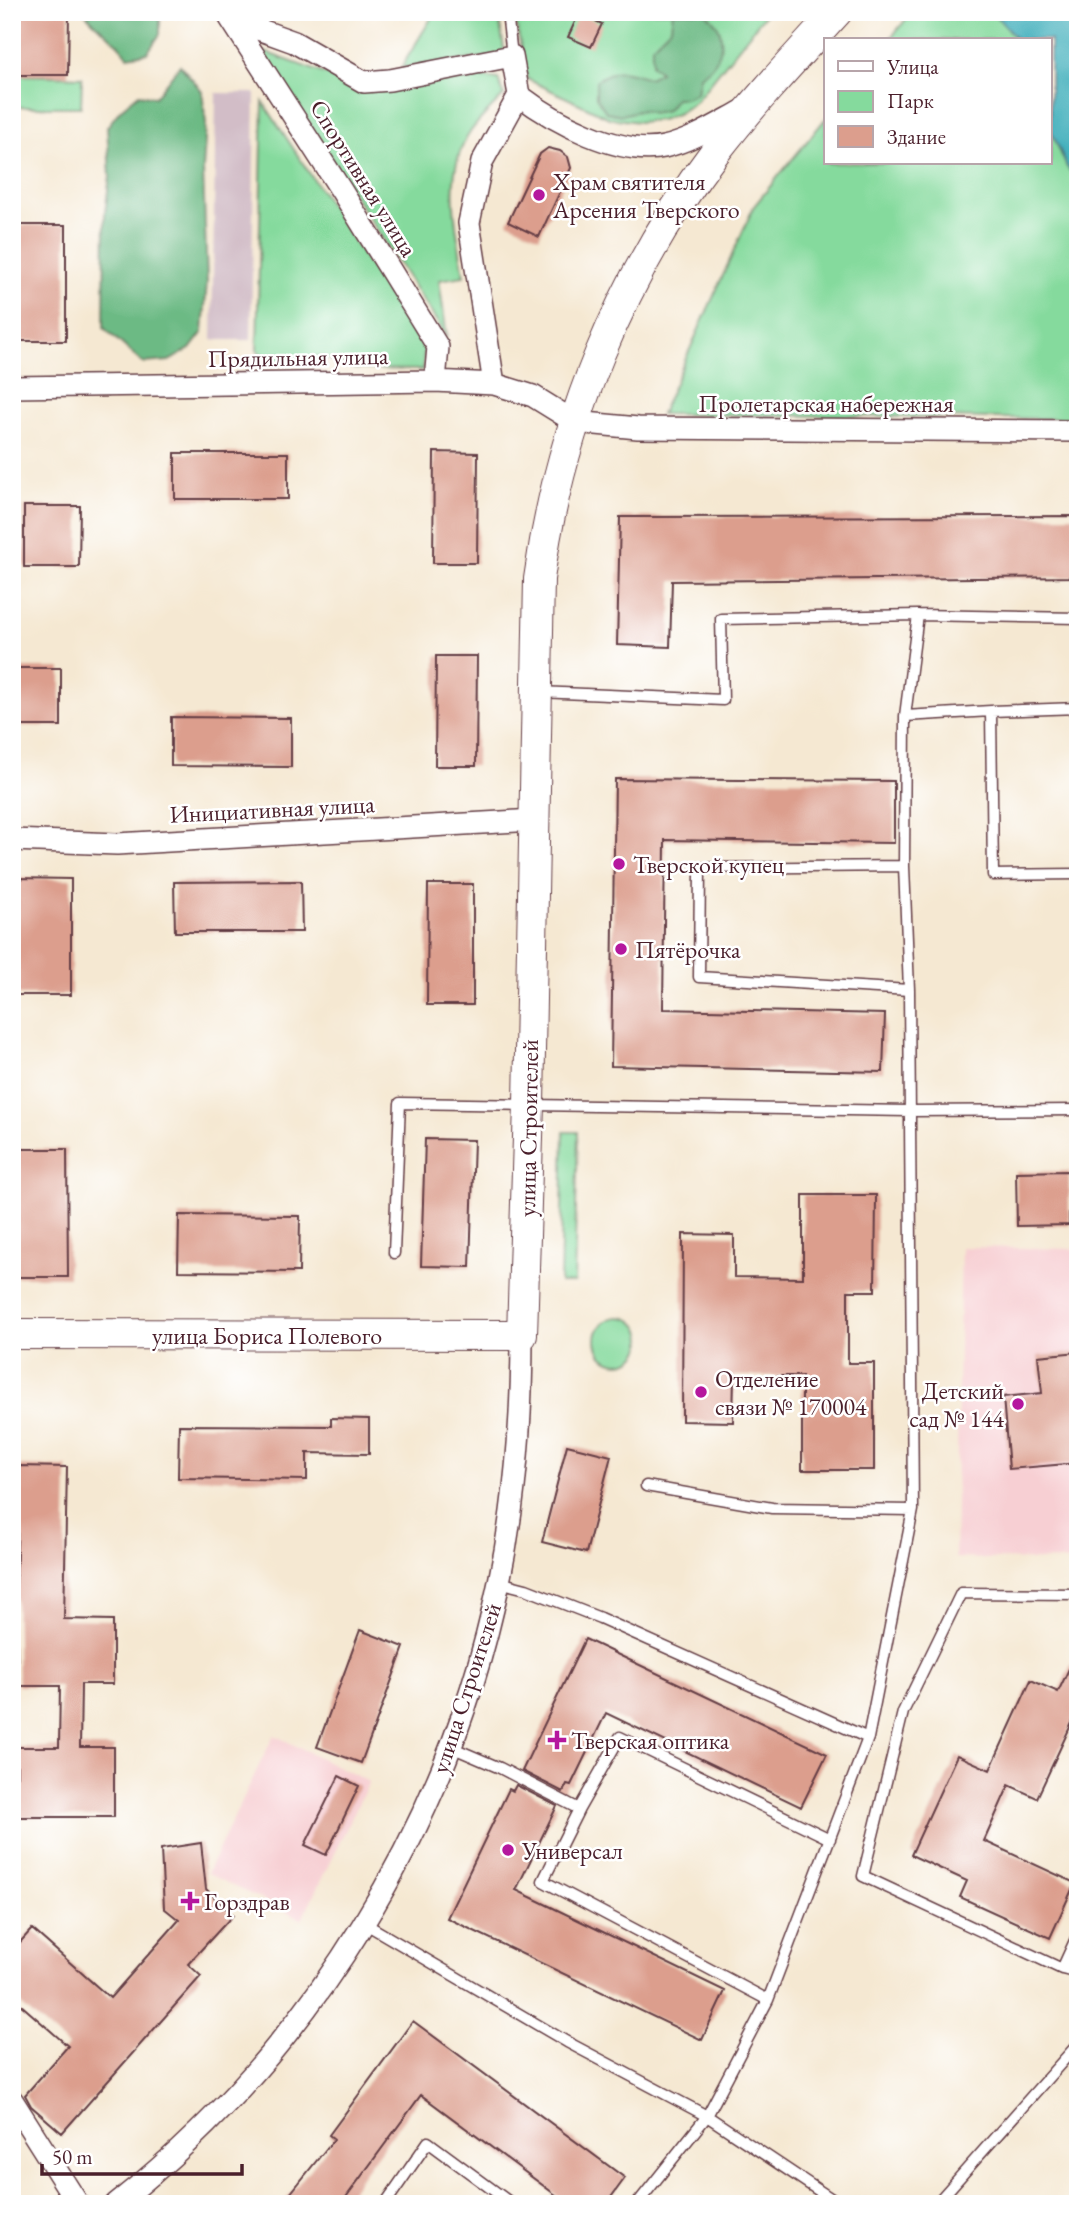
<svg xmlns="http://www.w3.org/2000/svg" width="1090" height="2216" viewBox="0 0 1090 2216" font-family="'EB Garamond',serif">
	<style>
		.built { fill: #f7cfd3 }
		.industrial { fill: #d2bdc7 }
		.green { fill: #85da9d; stroke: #687c64; stroke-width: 2 }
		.forest { fill: #6cba84; stroke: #5b6c58; stroke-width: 2 }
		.water { fill: #3eadba; stroke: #446672; stroke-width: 2 }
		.building { fill: #dc9e8d }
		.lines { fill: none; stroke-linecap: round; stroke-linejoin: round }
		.service-casing { stroke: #643d44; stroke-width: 13 }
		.minor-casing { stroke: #643d44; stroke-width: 24 }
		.secondary-casing { stroke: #643d44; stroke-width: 32 }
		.service { stroke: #fff; stroke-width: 10 }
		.minor { stroke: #fff; stroke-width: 21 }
		.secondary { stroke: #fff; stroke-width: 30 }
		.poi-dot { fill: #b5179e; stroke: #fff; stroke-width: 2.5 }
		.labels { text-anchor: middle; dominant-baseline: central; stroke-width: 5; stroke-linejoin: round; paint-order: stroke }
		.street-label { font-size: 24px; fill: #4a1f2b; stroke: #fff }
		.poi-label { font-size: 24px; fill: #4a1f2b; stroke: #fff; text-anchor: start }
	</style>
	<rect width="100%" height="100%" fill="#fff"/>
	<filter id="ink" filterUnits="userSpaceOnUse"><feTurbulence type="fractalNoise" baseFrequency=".0143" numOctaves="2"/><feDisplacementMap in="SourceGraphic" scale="14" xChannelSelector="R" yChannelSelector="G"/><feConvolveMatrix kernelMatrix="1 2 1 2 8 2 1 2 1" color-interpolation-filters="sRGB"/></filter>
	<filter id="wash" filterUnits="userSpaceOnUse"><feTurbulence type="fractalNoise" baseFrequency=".00686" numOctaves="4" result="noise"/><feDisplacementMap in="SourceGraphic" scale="28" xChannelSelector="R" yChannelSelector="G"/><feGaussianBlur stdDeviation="1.57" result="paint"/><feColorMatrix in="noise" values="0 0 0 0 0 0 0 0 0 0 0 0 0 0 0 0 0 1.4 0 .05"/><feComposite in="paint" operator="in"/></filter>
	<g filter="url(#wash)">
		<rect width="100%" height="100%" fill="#f5e8d2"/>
		<!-- built -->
		<path class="built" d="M961,1247L1078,1249V1561L955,1558Z
			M274,1735L369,1782L302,1919L207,1873Z"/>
		<!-- industrial -->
		<path class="industrial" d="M216,93H255L251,340H212Z"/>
		<!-- green -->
		<path class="green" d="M12,12H18L17,75L82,77L81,107H12Z
			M435,12H498L505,55L401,68Z
			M514,12H767L696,101L679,113L661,120L639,122L609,118L527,79Z
			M912,12H993L1017,40H889Z
			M259,50L367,89L458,74L498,79L504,95C493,107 480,118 471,131C441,174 457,229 464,276L439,280L447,337Z
			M263,102L424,349L423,370L355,369L320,356L271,364L257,350Z
			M826,118V163H1050V128L1067,167L1078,181V419L661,414L754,206Z
			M564,1132H578L574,1283H560Z
			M596 1340a23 23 0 1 1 46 0a23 23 0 1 1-46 0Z"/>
		<!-- forest -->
		<path class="forest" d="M84,12H160V34L147,53L128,56C115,37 99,30 84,12Z
			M673,12H704C730,30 725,61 700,76L697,93L686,98H676L667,110L653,113L642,110L622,115L606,112L596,97V81C617,66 626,71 649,78L660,72L652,65V46L671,27Z
			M180,65L202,91L206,123L203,170L207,281L203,332L190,349L169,361L143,363L104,328L105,213L110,176L107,127L121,109L139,94L155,97Z"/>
		<!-- water -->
		<path class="water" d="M993,12H1078V181L1067,167L1050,128V40H1017Z"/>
		<g id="blocks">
			<!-- building -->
			<path class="building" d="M18,12H69L68,75H17Z
				M579,13L602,24L591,47L568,37Z
				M548,148L560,151L568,157L571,168L539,237L508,222L540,154Z
				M16,225H66V341H15Z
				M434,452L478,453L477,563H433Z
				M175,453H288V499H175Z
				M24,506H80L79,567H24Z
				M1078,516V577L672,581L670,647L617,645L620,517Z
				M436,656H477L476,766H435Z
				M18,668H61V726H17Z
				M171,717L291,718V767L171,766Z
				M615,779L894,781V843L665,840L663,1009L885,1014L883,1072L611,1066Z
				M15,878L71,879V995H14Z
				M301,881L302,932H175L174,882Z
				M428,884H473V1005H427Z
				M425,1139L474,1140L470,1267L421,1266Z
				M12,1149H67L68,1277H12Z
				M1069,1171V1225L1017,1226L1016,1172Z
				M803,1195H876L875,1291H848V1363H874V1470H802V1376H734L733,1422L682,1421L683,1234L734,1235V1277L803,1278Z
				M179,1215L300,1216L299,1272L178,1271Z
				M1078,1352V1463L1009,1469L1003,1397L1042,1393L1038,1356Z
				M331,1418L369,1419V1454L307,1453V1480L178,1478L179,1425L331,1426Z
				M567,1445L611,1456L586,1553L542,1542Z
				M19,1466L67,1467L64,1619L113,1620V1684H81L80,1747H114V1817H17V1747H59L60,1686H18L16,1590Z
				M360,1630L404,1647L361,1763L317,1747Z
				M585,1639L827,1754L801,1807L606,1713L571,1785L567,1784L563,1792L522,1771Z
				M1078,1650V1710L1037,1798L1009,1785L984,1841L1075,1883L1050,1938L960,1897L967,1881L911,1855L957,1755L990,1770L1031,1680L1058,1692Z
				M339,1776L359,1786L326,1855L305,1845Z
				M516,1785L557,1806L516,1890L725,1991L702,2040L447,1918L509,1789L513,1791Z
				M201,1843L206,1889L233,1915L188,1964L201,1976L62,2133L31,2106L25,2095L68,2046L12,1997V1951L32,1929L110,1998L179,1920L164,1908L161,1849Z
				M413,2021L625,2178L606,2204H568L421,2095L341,2204H282L334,2139L329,2135Z"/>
		</g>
	</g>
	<g filter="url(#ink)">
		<use href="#blocks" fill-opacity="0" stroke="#643d44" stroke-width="2"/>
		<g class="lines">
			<!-- service casing -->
			<g class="service-casing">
				<path id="service" d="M507,12L512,56
					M539,692L723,700L721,619L918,615L1078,618
					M991,711L1078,708
					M905,716L991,711L993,875L1078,874
					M904,866L700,868L699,977L909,990
					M394,1253L400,1103L909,1111L1078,1110
					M646,1486L772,1508L913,1510
					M499,1582L526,1589L600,1618L868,1738
					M1078,1594L961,1593L903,1712L863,1876L1062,1969L1078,1973
					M451,1747L500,1768L579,1809L620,1737L830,1839
					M579,1809L543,1881L768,2000
					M364,1923L567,2042L707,2116L839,2204
					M1062,1969L1078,1934
					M385,2204L428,2142L512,2204
					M637,2204L707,2116L768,2000L868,1738L913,1510L909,990L904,866L905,716L918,615
					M936,2204L1078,2044"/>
			</g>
			<!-- minor casing -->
			<g class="minor-casing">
				<path id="minor" d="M230,18L341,190L438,347L435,381
					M233,20L294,42L364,82L390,80L512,56L519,95C553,121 620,157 664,147C691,141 718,124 742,111
					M494,384L469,223L482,162L519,95
					M12,387L435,381L494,384L533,396L575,422L638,428L1078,431
					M12,840L117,844L534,820
					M12,2100L78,2204
					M116,2204C311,2050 449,1825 499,1582C516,1501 522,1418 522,1335"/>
			</g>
			<!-- secondary casing -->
			<g class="secondary-casing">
				<path id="secondary" d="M12,1334L522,1335L529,1104L539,579C560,425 621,276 715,152C753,103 795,58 837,12"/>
			</g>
			<!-- service -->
			<use href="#service" class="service"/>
			<!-- minor -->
			<use href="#minor" class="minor"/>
			<!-- secondary -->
			<use href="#secondary" class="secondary"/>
		</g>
	</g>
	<!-- markers -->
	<g class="poi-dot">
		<circle cx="539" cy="195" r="7"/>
		<circle cx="619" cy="864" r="7"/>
		<circle cx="621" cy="949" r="7"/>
		<circle cx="701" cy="1392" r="7"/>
		<circle cx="1018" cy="1404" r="7"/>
		<path d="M553.5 1729.5h7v7h7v7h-7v7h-7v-7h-7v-7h7z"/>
		<circle cx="508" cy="1850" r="7"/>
		<path d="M186.5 1890.5h7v7h7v7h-7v7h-7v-7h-7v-7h7z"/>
	</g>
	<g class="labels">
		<!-- street labels -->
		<g class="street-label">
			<text transform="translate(364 178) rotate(58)">Спортивная улица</text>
			<text transform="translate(298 357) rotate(-1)">Прядильная улица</text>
			<text x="826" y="403">Пролетарская набережная</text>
			<text transform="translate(272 809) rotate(-3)">Инициативная улица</text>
			<text transform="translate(528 1128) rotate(-89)">улица Строителей</text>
			<text x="267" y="1335">улица Бориса Полевого</text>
			<text transform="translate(466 1688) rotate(-72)">улица Строителей</text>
		</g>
		<!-- poi labels -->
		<g class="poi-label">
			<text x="553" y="181">Храм святителя<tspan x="553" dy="28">Арсения Тверского</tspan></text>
			<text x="633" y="864">Тверской купец</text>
			<text x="635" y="949">Пятёрочка</text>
			<text x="715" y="1378">Отделение<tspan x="715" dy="28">связи № 170004</tspan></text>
			<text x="1004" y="1390" text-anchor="end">Детский<tspan x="1004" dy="28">сад № 144</tspan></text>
			<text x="571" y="1740">Тверская оптика</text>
			<text x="522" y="1850">Универсал</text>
			<text x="204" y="1901">Горздрав</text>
		</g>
	</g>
	<!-- margin -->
	<rect width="1090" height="2216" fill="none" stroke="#fff" stroke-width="42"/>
	<!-- legend -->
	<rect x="824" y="38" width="228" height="126" fill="#ffffff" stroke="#b7a5aa" stroke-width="2"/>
	<rect x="838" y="61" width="35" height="10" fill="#ffffff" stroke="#b7a5aa" stroke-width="2"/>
	<text x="887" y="74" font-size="21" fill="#4a1f2b">Улица</text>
	<rect x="838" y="91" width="35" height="21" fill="#85da9d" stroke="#b7a5aa" stroke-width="2"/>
	<text x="887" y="108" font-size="21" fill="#4a1f2b">Парк</text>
	<rect x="838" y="126" width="35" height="21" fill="#dc9e8d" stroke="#b7a5aa" stroke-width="2"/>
	<text x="887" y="144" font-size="21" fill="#4a1f2b">Здание</text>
	<!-- scale -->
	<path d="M42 2164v10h200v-10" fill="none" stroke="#4a1f2b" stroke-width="3.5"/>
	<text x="52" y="2164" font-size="21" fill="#4a1f2b" stroke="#ffffff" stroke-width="5" paint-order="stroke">50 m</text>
</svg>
